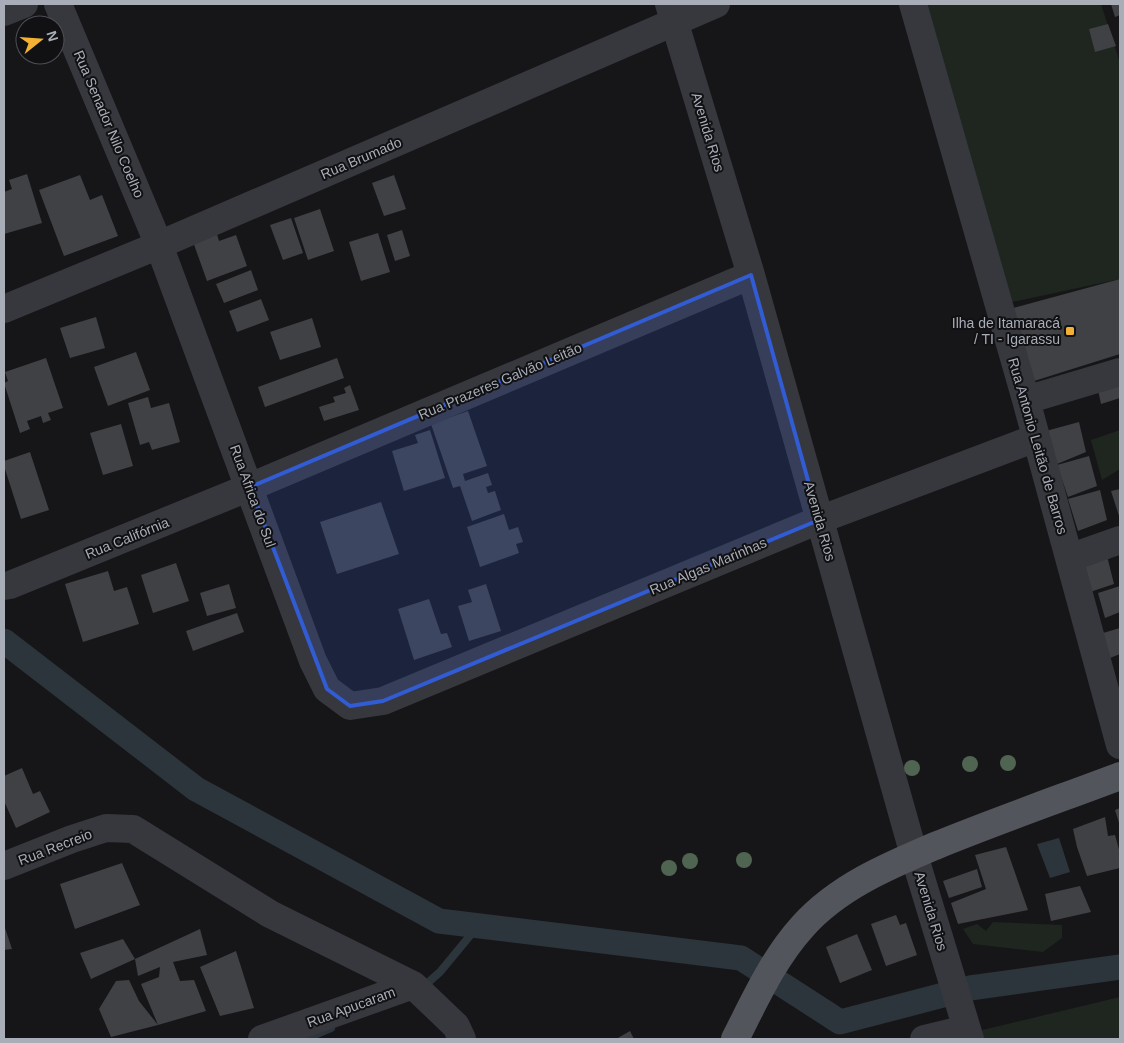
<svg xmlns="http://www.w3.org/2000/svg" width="1124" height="1043" viewBox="0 0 1124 1043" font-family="Helvetica,sans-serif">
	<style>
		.green { fill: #1e261f }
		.water { fill: #2c353c }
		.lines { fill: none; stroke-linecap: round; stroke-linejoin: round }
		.stream { stroke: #2c353c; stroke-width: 8 }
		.canal { stroke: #2c353c; stroke-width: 25 }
		.building { fill: #404145 }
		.minor { stroke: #37383d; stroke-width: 28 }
		.primary { stroke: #53555c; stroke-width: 28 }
		.tree { fill: #506452 }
		.marked { fill: #325cd3; fill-opacity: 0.2; stroke: #325cd3; stroke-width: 4; stroke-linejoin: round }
		.poi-dot { fill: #f2b134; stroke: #111113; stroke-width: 2 }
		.labels { text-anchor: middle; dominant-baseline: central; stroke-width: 4; stroke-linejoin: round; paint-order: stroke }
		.street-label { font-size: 14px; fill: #a8adb8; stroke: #111113 }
		.poi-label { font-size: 14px; fill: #a8adb8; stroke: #111113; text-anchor: end }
	</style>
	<rect width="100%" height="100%" fill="#161618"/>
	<!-- green -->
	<path class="green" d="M923,4H1101L1120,63V279L1012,302Z
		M1120,430V469L1102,480L1091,440Z
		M993,922L1062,925V938L1043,952L973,944L963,929L977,924L986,931Z
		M1120,997V1039H981L978,1031Z"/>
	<!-- water -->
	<path class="water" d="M1059,838L1070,872L1050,878L1037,844Z"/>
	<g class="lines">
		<!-- stream -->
		<path class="stream" d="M423,987L440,972L478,926
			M305,1039L331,1028"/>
		<!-- canal -->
		<path class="canal" d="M4,641L196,789L439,921L741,958L840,1022L970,988L1120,967"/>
	</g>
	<!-- building -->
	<path class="building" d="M1111,4H1120V15L1115,17Z
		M1108,24L1116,46L1095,52L1089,29Z
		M27,174L42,223L4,234V192L12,189L9,180Z
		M80,175L90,200L102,195L118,236L64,256L39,190Z
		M394,175L406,209L384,216L372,183Z
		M320,209L334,251L308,260L294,218Z
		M291,218L303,253L283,260L270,225Z
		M402,230L410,256L395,261L387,235Z
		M216,231L219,241L236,235L247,266L207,281L192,239Z
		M378,233L390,272L361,281L349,242Z
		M251,270L258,290L224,303L216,284Z
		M1120,279V354L1034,381L1013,308Z
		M261,299L269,320L237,332L229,311Z
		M96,317L105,348L70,358L60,328Z
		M312,318L321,347L280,360L270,332Z
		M136,352L150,390L108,406L94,367Z
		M46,358L63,408L48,413L51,420L43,423L41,416L27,421L30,429L20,433L4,383L8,381L5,372Z
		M337,358L344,378L265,407L258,387Z
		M1120,379V398L1101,404L1097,385Z
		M350,385L359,410L324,421L319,407L335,402L333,397L346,393L344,388Z
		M148,397L151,408L169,403L180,442L152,450L149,442L140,445L128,403Z
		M468,411L487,466L463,474L465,481L488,473L492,485L486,487L488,493L495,491L501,510L472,521L460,486L453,488L431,424Z
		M1079,422L1086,452L1057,464L1046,431Z
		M121,424L133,466L103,475L90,433Z
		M430,430L445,478L404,491L392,451L418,443L415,435Z
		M30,452L49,510L21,519L4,466V461Z
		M1089,456L1097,486L1068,497L1057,465Z
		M1120,489V515L1119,516L1111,491Z
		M1100,490L1107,520L1078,531L1068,499Z
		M381,502L399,554L337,574L320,522Z
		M504,514L509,530L518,527L523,542L516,544L519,553L480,567L467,527Z
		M1106,552L1114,584L1090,592L1082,559Z
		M176,563L189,601L153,613L141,575Z
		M108,571L114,591L127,587L139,624L83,642L65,584Z
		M229,584L236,608L207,616L200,593Z
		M486,584L501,631L469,641L458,606L472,602L468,590Z
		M1120,586V612L1105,618L1098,593Z
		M429,599L441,634L447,633L452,647L414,660L398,609Z
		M237,613L244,632L193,651L186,631Z
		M1120,628V654L1110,658L1103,633Z
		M22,768L33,794L40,791L50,812L16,828L4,801V776Z
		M1120,808V826L1115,810Z
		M1105,817L1108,836L1115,835L1120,853V868L1087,876L1077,847L1073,829Z
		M1006,847L1028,910L958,924L951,903L986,889L975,855Z
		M122,863L140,905L75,929L60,884Z
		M977,869L982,887L949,898L943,881Z
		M1080,886L1091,912L1051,921L1045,894Z
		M896,915L900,925L906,923L917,955L886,966L871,924Z
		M4,925L12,949L4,950Z
		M200,929L207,955L173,962L180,981L194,980L206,1011L158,1025L111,1037L99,1009L116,981L129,980L139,1001L158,1025L141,984L159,977L160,967L138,976L135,959L91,979L80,953L123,939L135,959Z
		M857,934L872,970L840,983L826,947Z
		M236,951L254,1008L220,1016L200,967Z
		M630,1031L634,1039H616Z"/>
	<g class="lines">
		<!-- minor -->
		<path class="minor" d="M58,4L159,245L313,661L327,689L350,706L383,701L819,520L1036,438
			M669,4L751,275L914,855L970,1039
			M913,4L1026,400L1120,745
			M4,12L24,4
			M4,309L159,245L716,4
			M1026,400L1120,372
			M1069,558L1120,540
			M4,586L10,585L250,487L751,275
			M4,866L72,839L106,828L133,829L270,914L413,985L456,1026L462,1039
			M262,1039L413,985
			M924,1039L966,1029"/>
		<!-- primary -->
		<path class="primary" d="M735,1039C755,1000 773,959 803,926C838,887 888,866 935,846C996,821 1059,799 1120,776"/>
	</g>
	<!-- trees -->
	<g class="tree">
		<circle cx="1008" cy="763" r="8"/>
		<circle cx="970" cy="764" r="8"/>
		<circle cx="912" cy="768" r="8"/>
		<circle cx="744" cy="860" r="8"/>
		<circle cx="690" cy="861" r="8"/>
		<circle cx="669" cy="868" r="8"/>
	</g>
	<!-- marked area -->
	<path class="marked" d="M751,275L819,520L383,701L350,706L327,689L250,487Z"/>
	<!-- markers -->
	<rect class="poi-dot" x="1065" y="326" width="10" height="10" rx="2.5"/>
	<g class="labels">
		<!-- street labels -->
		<g class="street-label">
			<text transform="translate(109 124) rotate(67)">Rua Senador Nilo Coelho</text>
			<text transform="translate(708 132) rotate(73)">Avenida Rios</text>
			<text transform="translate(361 158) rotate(-23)">Rua Brumado</text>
			<text transform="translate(500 381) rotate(-23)">Rua Prazeres Galvão Leitão</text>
			<text transform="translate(1038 446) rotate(74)">Rua Antonio Leitão de Barros</text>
			<text transform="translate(253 496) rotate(70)">Rua Africa do Sul</text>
			<text transform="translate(820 521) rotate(74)">Avenida Rios</text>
			<text transform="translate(127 538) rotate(-22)">Rua Califórnia</text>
			<text transform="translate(708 566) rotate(-23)">Rua Algas Marinhas</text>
			<text transform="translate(55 847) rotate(-21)">Rua Recreio</text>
			<text transform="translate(931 911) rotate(73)">Avenida Rios</text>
			<text transform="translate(351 1007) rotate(-20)">Rua Apucaram</text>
		</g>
		<!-- poi labels -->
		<g class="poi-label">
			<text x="1060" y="323">Ilha de Itamaracá<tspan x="1060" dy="16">/ TI - Igarassu</tspan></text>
		</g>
	</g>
	<!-- border -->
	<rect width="1124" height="1043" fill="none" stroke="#a8adb8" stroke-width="10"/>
	<!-- north arrow -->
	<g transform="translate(40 40) rotate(73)"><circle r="24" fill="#111113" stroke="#4d4f55"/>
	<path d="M0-4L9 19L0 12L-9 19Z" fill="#f2b134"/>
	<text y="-8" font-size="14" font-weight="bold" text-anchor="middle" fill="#a8adb8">N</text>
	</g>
</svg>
